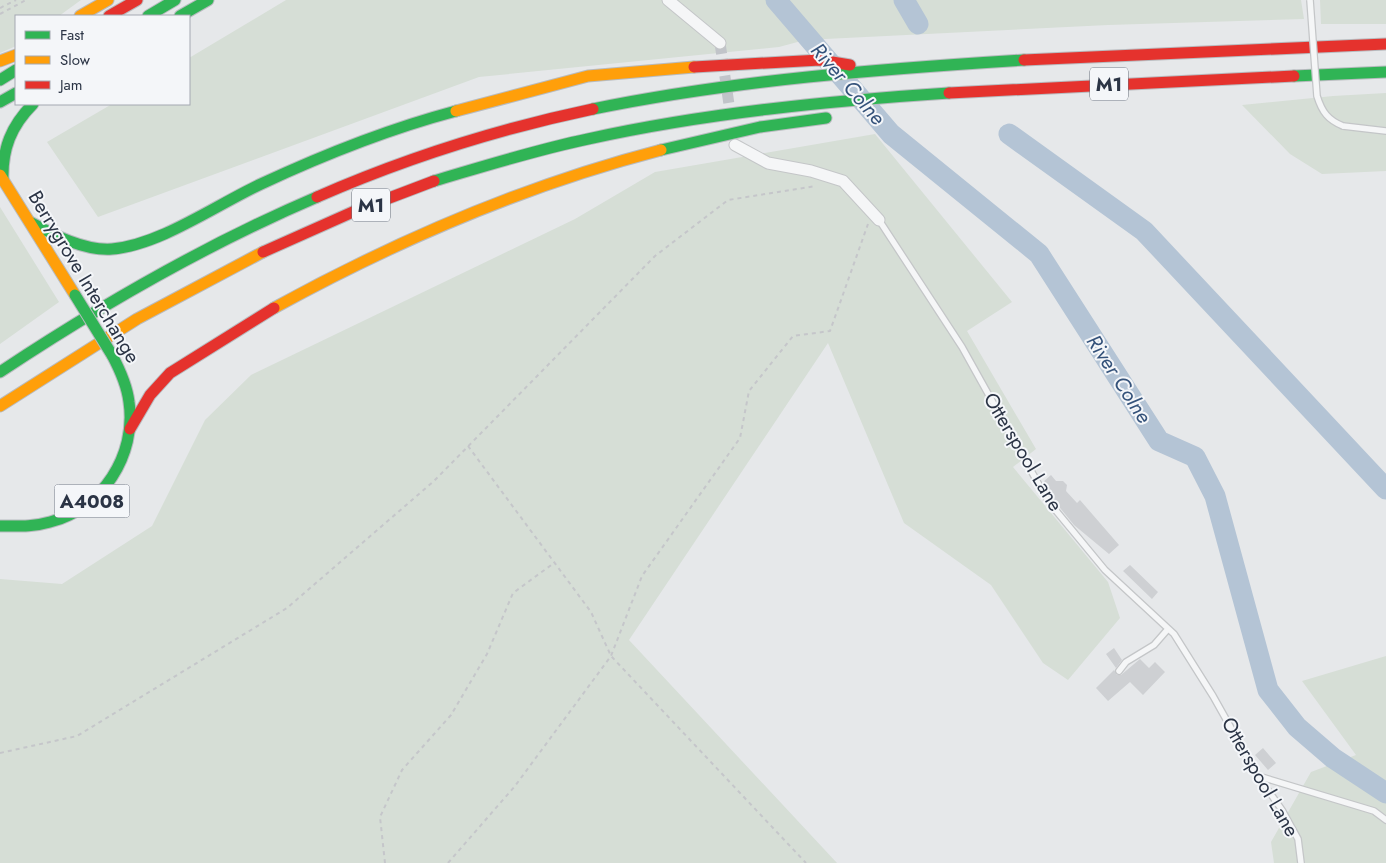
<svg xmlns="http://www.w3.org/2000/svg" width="1386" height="863" viewBox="0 0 1386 863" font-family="Jost,sans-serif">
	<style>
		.green { fill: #d6ded6 }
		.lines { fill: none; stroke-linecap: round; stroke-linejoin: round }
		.river { stroke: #b4c4d5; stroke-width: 21 }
		.building { fill: #ced0d3 }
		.street-tunnel { stroke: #c1c4c9; stroke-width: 11; stroke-dasharray: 11 5.5; stroke-linecap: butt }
		.lane-casing { stroke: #c4c6c8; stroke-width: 8 }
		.street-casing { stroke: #c4c6c8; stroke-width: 13 }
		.fast-casing { stroke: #b8bbbf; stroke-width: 13 }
		.slow-casing { stroke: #b8bbbf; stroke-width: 13 }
		.jam-casing { stroke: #b8bbbf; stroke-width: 13 }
		.path { stroke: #c5c6ca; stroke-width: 2; stroke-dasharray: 4 4; stroke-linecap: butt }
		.lane { stroke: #f5f6f7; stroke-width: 5.5 }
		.street { stroke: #f5f6f7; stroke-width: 11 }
		.fast { stroke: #30b455; stroke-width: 11 }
		.slow { stroke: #ff9f0a; stroke-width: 11 }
		.jam { stroke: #e5322d; stroke-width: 11 }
		.lane-bridge-casing { stroke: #c4c6c8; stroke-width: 8; stroke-linecap: butt }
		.fast-bridge-casing { stroke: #b8bbbf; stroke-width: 13; stroke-linecap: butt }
		.lane-bridge { stroke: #f5f6f7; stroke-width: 5.5 }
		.fast-bridge { stroke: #30b455; stroke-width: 11 }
		.labels { text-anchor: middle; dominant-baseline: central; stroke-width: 4; stroke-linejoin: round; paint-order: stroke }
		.shield { fill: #f4f6f9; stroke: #676e7b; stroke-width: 1 }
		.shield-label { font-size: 19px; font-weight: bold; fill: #2b3445 }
		.street-label { font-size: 20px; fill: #2b3445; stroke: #f4f6f9 }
		.water-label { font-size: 21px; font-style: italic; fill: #34527a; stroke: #f4f6f9 }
	</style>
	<rect width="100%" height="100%" fill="#e6e8ea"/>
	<!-- green -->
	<path class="green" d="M0,0H81L59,16H16V46L0,53Z
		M286,0H1301L1304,19L1108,25L805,40L779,47L479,77L98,217L47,142L112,104H189V58Z
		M1320,0H1386V24H1321Z
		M1386,93V171L1322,174L1290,154L1242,105L1333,96Z
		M875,134L1012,302L967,331L1036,449L1013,467L1108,582L1120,618L1068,680L1043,663L991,585L904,523L828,343L629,640L837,863H0V579L62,584L152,526L205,420L251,375L575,219L655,172Z
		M0,207L59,302L0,344Z
		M1386,656V863H1274L1271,842L1311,772L1356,755L1302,681Z"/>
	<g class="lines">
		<!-- river -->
		<path class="river" d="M776,0L891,134L1039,254L1159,441L1195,457L1215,496L1268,690L1297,727L1333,758L1386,793
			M904,0L918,24
			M1009,134L1144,231L1386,489"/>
	</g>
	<!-- building -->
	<path class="building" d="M1051,475L1056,481H1063L1067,485L1066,491L1077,503L1080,500L1119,545L1109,554L1074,525L1052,498L1043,482Z
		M1130,565L1158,592L1152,599L1123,571Z
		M1114,648L1122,660L1116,668L1106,654Z
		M1140,659L1149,668L1155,662L1165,672L1143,695L1130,682L1108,701L1096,688L1114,670L1117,675H1121Z
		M1263,748L1276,763L1268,770L1255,755Z"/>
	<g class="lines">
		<!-- street-tunnel -->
		<path class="street-tunnel" d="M720,43L731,118"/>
		<!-- lane casing -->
		<g class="lane-casing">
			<path id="lane" d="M1343,126L1386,131
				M879,220L962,347L1048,501L1105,570L1174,634L1213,696L1258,776L1282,810L1298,839L1301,863
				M1119,671L1126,662L1154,645L1168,629
				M1258,776L1374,811L1386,820"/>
		</g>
		<!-- street casing -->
		<g class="street-casing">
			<path id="street" d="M668,0L720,43
				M735,145L768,163L811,171L843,181L879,220"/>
		</g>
		<!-- fast casing -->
		<g class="fast-casing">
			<path id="fast" d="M148,16L175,0
				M180,16L208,0
				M1294,76L1386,72
				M0,80L16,70
				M0,102L16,93
				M593,109C735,80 880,69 1024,60
				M661,150L760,127L826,118
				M3,180C2,149 11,126 33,104
				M434,181C485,166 535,150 588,139C706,113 828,101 949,93
				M30,222C54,235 84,251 112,249C160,245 216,205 261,184C321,156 392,128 456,111
				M0,372C101,305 205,245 317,197
				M0,526C17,526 33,527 50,522C102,509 137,455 129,402C127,385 120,370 112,355"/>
		</g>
		<!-- slow casing -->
		<g class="slow-casing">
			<path id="slow" d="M80,16L108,0
				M0,61L16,55
				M456,111L588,76L694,67
				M0,175L75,295
				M274,308C396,241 526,185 661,150
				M0,406L137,319L263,252"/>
		</g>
		<!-- jam casing -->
		<g class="jam-casing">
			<path id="jam" d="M109,16L137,0
				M1024,60L1386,44
				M694,67L820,60L850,65
				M949,93L1294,76
				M317,197C406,158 498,129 593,109
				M263,252L355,211L434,181
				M130,429L150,395L170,373L274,308"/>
		</g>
		<!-- path -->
		<path class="path" d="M0,8L16,0
			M0,14L26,0
			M468,446L591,612L611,656L806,863
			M0,753L77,736L287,608L434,481L655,256L728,200L816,186
			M385,863L380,817L402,770L451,715L487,654L513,593L554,563
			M448,863L515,786L611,656L642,576L740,438L749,391L793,336L830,331L868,224"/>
		<!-- lane -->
		<use href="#lane" class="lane"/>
		<!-- street -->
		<use href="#street" class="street"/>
		<!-- fast -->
		<use href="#fast" class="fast"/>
		<!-- slow -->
		<use href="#slow" class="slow"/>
		<!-- jam -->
		<use href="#jam" class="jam"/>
		<!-- lane-bridge casing -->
		<g class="lane-bridge-casing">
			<path id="lane-bridge" d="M1310,0L1317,96C1322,112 1328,120 1343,126"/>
		</g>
		<!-- fast-bridge casing -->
		<g class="fast-bridge-casing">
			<path id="fast-bridge" d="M75,295L112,355"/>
		</g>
		<!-- lane-bridge -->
		<use href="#lane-bridge" class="lane-bridge"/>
		<!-- fast-bridge -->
		<use href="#fast-bridge" class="fast-bridge"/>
	</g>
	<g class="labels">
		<!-- shield labels -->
		<g class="shield">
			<rect x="1090" y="67.5" width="38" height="33" rx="4"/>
			<rect x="352" y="188.5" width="38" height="33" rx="4"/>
			<rect x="54.5" y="484.5" width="75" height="33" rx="4"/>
		</g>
		<g class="shield-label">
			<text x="1109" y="84">M1</text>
			<text x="371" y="205">M1</text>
			<text x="92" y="501">A4008</text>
		</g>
		<!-- street labels -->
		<g class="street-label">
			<text transform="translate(84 277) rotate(59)">Berrygrove Interchange</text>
			<text transform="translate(1023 452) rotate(59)">Otterspool Lane</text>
			<text transform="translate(1260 777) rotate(60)">Otterspool Lane</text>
		</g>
		<!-- water labels -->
		<g class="water-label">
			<text transform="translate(848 84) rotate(49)">River Colne</text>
			<text transform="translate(1119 379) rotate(57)">River Colne</text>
		</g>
	</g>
	<!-- legend -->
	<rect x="15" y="15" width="175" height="90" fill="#f4f6f9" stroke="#a4a8b1"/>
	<rect x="25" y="31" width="25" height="8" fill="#30b455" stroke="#a4a8b1"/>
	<text x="60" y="40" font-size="15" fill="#2b3445">Fast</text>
	<rect x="25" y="56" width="25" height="8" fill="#ff9f0a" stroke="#a4a8b1"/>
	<text x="60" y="65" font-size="15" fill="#2b3445">Slow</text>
	<rect x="25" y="81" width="25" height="8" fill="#e5322d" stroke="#a4a8b1"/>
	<text x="60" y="90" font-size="15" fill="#2b3445">Jam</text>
</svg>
